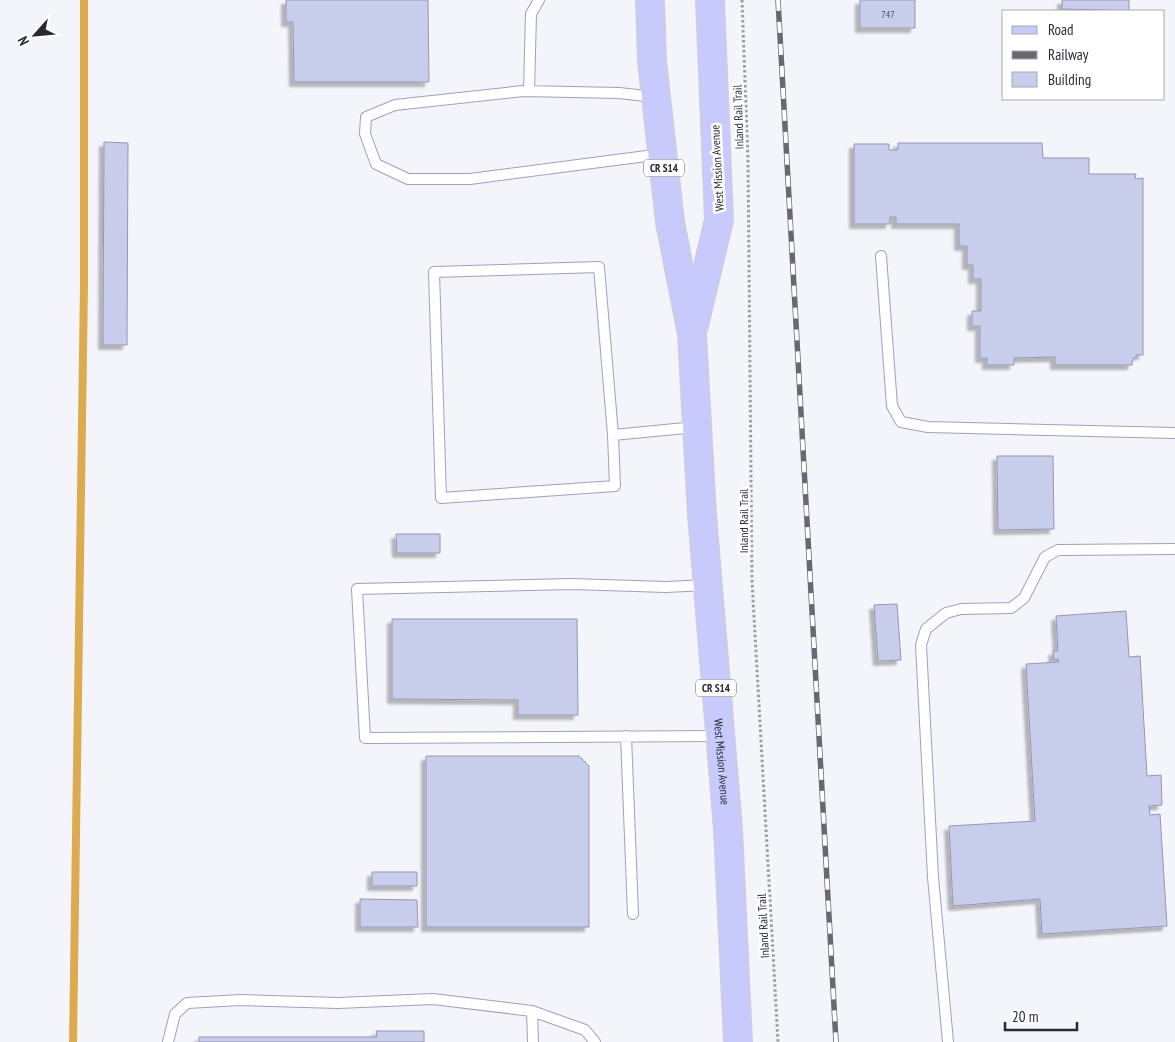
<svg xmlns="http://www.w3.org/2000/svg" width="1175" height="1042" viewBox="0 0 1175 1042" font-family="'PT Sans Narrow',sans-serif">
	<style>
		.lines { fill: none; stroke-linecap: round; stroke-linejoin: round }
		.stream { stroke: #ddab4f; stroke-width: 8 }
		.building { fill: #c9cdec; stroke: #9396b5; filter: url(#shadow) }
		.service-casing { stroke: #9da0bf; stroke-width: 12 }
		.primary-casing { stroke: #cfd0d3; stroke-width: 30 }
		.path { stroke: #9b9da5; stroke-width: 3; stroke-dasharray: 2.5 2.5; stroke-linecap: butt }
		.service { stroke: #fff; stroke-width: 10 }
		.primary { stroke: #c7cafb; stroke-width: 28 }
		.rail-casing { stroke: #666872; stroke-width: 5.5 }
		.rail { stroke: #fff; stroke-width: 4; stroke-dasharray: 11; stroke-linecap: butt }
		.labels { text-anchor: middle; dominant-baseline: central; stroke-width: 5; stroke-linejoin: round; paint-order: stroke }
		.number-label { font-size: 10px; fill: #505263 }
		.shield { fill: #fff; stroke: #686972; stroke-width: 1 }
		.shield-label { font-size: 11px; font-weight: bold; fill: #272935 }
		.street-label { font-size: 12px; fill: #272935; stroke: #fff }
	</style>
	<defs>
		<filter id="shadow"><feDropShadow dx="-4.5" dy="4.5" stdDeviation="1" flood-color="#0004"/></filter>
	</defs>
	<rect width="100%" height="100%" fill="#f4f5fb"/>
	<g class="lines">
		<!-- stream -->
		<path class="stream" d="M73,1042L84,284V0"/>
	</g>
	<!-- building -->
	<path class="building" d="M286,0H428L429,82H294L293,22H286Z
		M860,0H915V28H860Z
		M1062,0H1129V11L1062,9Z
		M104,142L128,143L127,345H103Z
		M898,143H1042L1043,158H1089V174H1136L1135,179L1143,178V355H1136V358H1133L1132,365H1055V357L1014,358V365H987V358H980V326H972V311H981V279H973V265H967V246H959V224H896V217H890V224H854V144H889V150H898Z
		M997,456H1053L1054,529L998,530Z
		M396,534H440V553H397Z
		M897,604L901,660L878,661L874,605Z
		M1126,611L1129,657L1140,656L1147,776L1161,775L1162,805L1149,806L1150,815L1160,814L1167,926L1042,934L1040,899L953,906L949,826L1035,821L1026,664L1059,662L1058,659L1054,660L1053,651H1058L1056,616Z
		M392,619H577L578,715H518V700L392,699Z
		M426,756H579L589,766V927H426Z
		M372,872H417V886H372Z
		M360,899L417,900L418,927H360Z
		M376,1031H424V1042H199V1037H377Z"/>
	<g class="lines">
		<!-- service casing -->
		<g class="service-casing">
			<path id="service" d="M529,91L531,14L539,0
				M655,97L619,93L523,91L395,105L366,117L365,134L376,164L408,179H470L662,154
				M881,256L892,406L901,422L928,427L1175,433
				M613,435L615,486L441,498L434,272L599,267L613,435L696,427
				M707,585L666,587L572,584L357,589L365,738L720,736
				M626,736L633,914
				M532,1011L533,1042
				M168,1042L175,1014L187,1003L241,1000L338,1003L433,999L532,1011L585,1030L595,1042
				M948,1042L933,877L921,645L926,629L946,613L961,609L1011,608L1024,598L1045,557L1058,550L1175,549"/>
		</g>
		<!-- primary casing -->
		<g class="primary-casing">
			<g id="primary">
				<path id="s1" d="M650,0L652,61L670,222L692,334L702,515L728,829L738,1042"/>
				<path d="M694,325L719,220L710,0"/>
			</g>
		</g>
		<!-- path -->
		<path class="path" d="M742,0L748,161L752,581L778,1042"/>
		<!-- service -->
		<use href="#service" class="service"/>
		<!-- primary -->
		<use href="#primary" class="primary"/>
		<!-- rail casing -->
		<g class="rail-casing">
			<path id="rail" d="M778,0L836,1042"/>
		</g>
		<!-- rail -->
		<use href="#rail" class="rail"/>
	</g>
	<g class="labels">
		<!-- number labels -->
		<g class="number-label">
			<text x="888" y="14">747</text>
		</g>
		<!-- shield labels -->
		<g class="shield">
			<rect x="644" y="159.5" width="40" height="17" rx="4"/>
			<rect x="696" y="679.5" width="40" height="17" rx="4"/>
		</g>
		<g class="shield-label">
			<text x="664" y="168">CR S14</text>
			<text x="716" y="688">CR S14</text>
		</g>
		<!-- street labels -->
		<g class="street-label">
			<text transform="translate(738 117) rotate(-92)">Inland Rail Trail</text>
			<text transform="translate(717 168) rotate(-93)">West Mission Avenue</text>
			<text transform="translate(743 521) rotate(-90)">Inland Rail Trail</text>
			<text stroke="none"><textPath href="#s1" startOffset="766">West Mission Avenue</textPath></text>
			<text transform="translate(763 926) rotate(-93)">Inland Rail Trail</text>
		</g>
	</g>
	<!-- legend -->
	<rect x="1002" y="10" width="162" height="90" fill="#ffffff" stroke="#a9a9ae"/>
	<rect x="1012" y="26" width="25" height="8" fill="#c7cafb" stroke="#a9a9ae"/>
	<text x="1048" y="35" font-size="15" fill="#272935">Road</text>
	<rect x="1012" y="51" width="25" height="8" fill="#666872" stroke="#a9a9ae"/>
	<text x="1048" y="60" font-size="15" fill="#272935">Railway</text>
	<rect x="1012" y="72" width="25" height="15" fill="#c9cdec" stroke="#a9a9ae"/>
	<text x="1048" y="85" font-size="15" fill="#272935">Building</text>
	<!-- north arrow -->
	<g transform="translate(35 35) rotate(243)" stroke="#ffffff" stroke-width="4" paint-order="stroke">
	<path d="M0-4L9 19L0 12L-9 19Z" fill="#272935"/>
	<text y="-8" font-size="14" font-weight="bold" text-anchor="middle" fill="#272935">N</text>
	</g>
	<!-- scale -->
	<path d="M1005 1022v8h72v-8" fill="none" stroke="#272935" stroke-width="2.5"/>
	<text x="1012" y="1022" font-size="15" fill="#272935" stroke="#ffffff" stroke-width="4" paint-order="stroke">20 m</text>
</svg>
